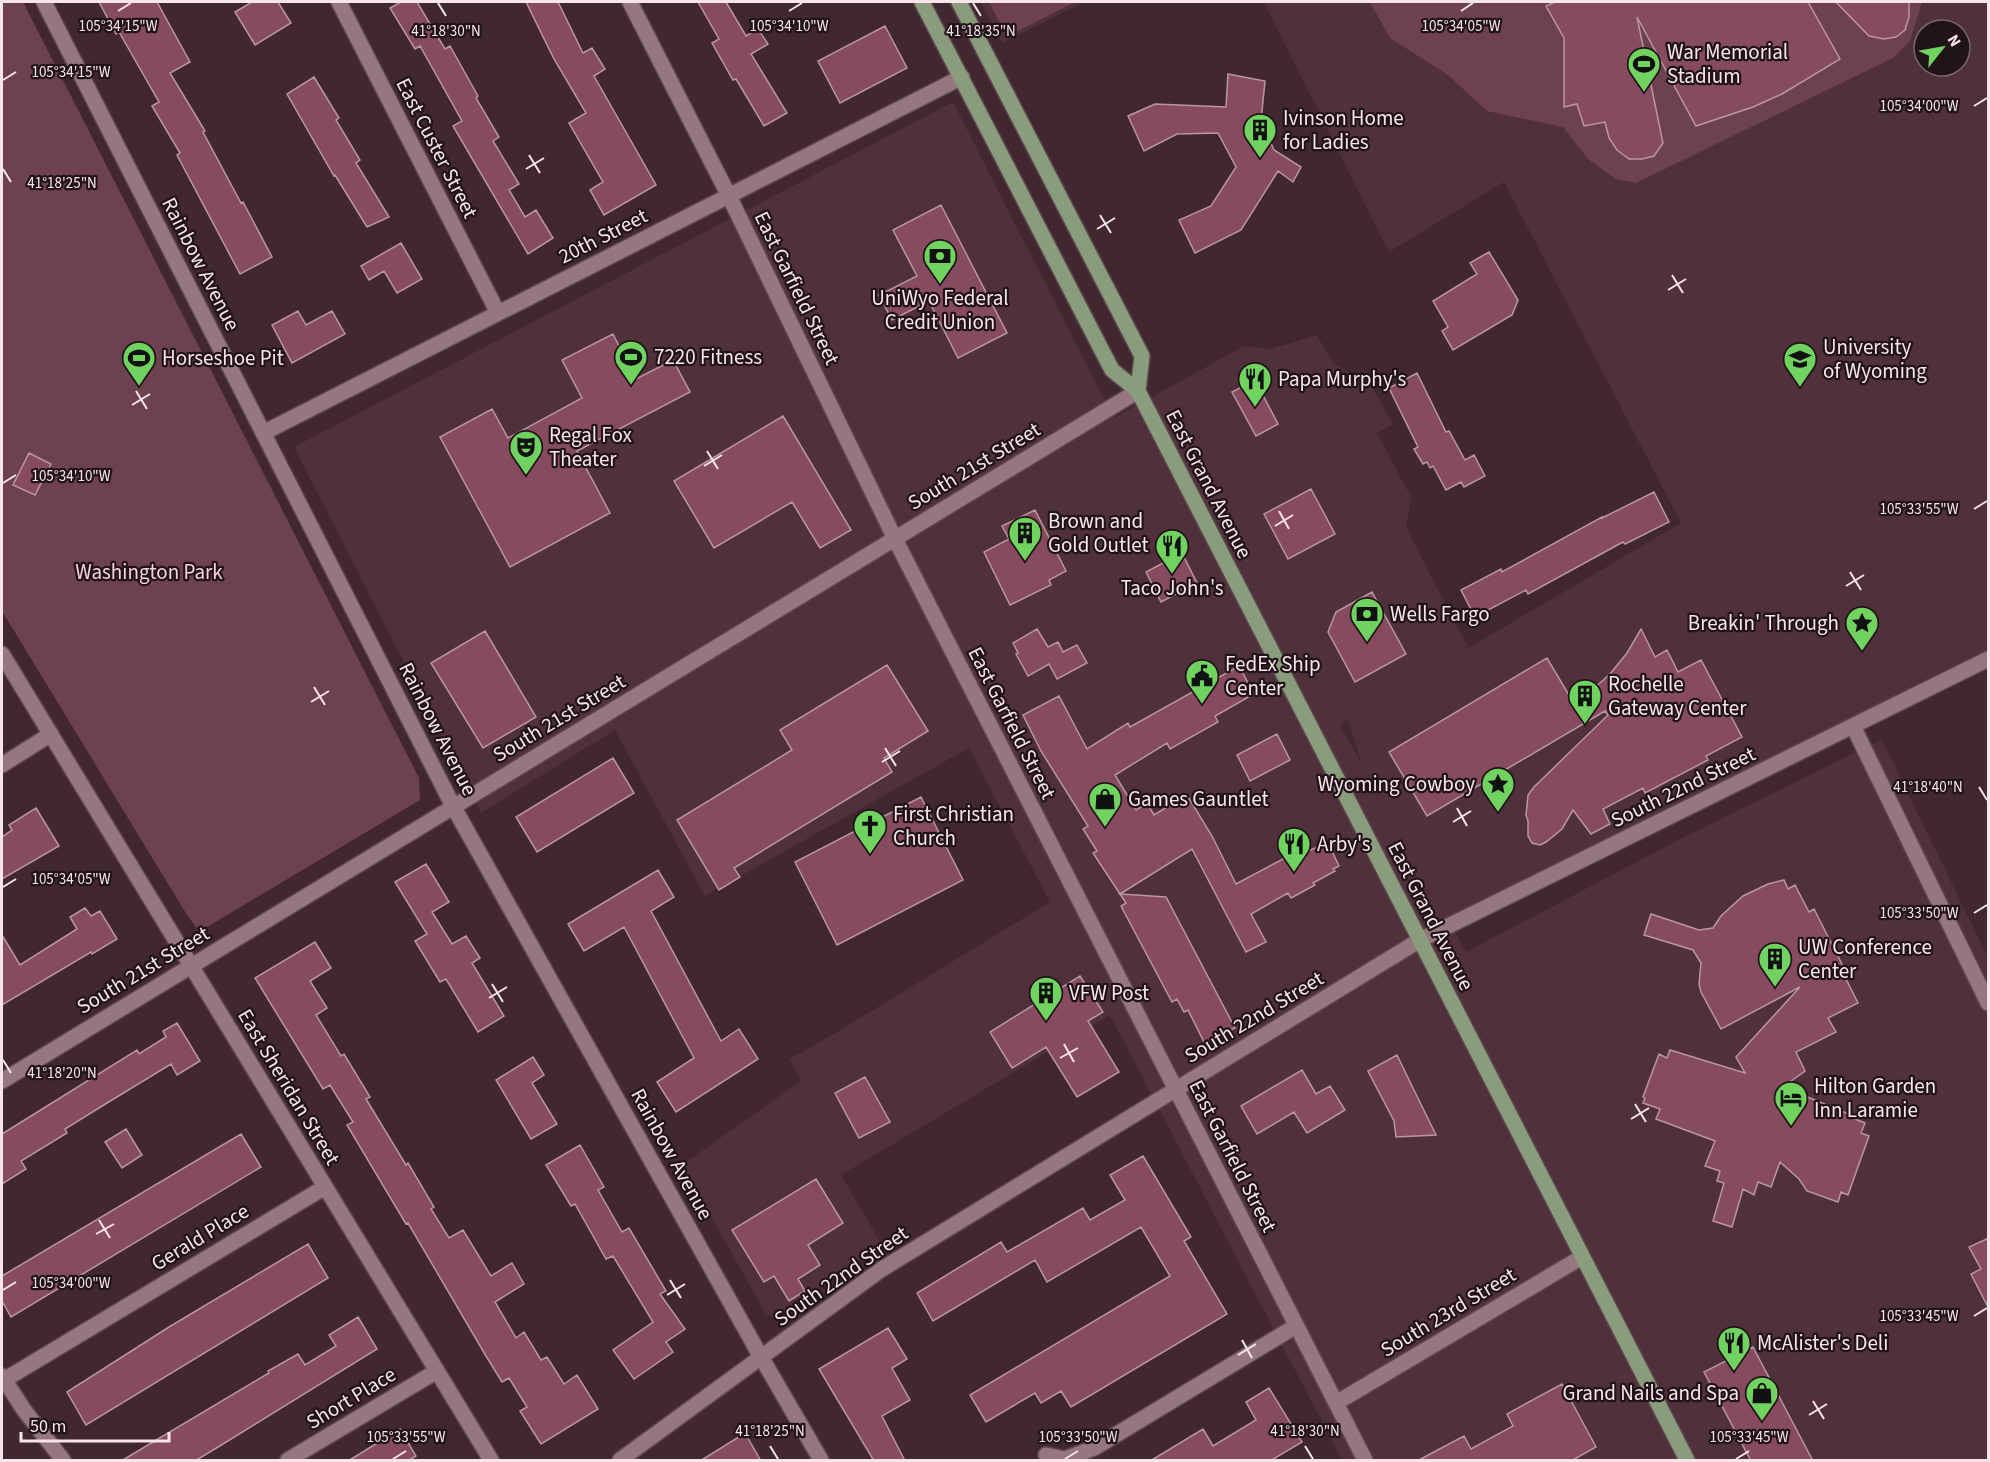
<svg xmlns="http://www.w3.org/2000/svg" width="1990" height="1462" viewBox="0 0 1990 1462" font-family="'Source Sans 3',sans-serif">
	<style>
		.built { fill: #50303b; fill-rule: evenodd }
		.green { fill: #6e4150 }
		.building { fill: #874b60; stroke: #b897a0; stroke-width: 1.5 }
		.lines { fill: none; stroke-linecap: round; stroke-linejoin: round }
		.minor-casing { stroke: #5d474e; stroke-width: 18 }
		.major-casing { stroke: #5d474e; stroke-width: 18 }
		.minor { stroke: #96767f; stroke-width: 15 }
		.major { stroke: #899c7b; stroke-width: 15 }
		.ticks { fill: none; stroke: #f7e5ea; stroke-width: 2 }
		.labels { text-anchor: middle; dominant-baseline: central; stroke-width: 4.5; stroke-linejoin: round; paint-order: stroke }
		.poi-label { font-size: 21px; fill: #f7e5ea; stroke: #201418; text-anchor: start }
		.street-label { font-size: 21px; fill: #f7e5ea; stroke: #201418 }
		.park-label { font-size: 21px; fill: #f8d1dc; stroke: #201418 }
		.ticks-label { font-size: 15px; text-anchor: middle; fill: #f7e5ea; stroke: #201418; stroke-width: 4.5; stroke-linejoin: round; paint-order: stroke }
	</style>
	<rect width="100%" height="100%" fill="#41272f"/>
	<!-- built -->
	<path class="built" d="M981,2H1084L1002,43Z
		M1264,2H1988V659L1451,925L1466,952L1682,838L1881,740L1892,760L1988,958V1460H1342L1110,1015L841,1175L881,1243L785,1313L775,1317L766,1314L682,1165L801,1081L790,1059L847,1026L1050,902L969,748L705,896L615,730L481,813L294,447L953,102L1114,418L1244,346L1270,349L1317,335L1333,363L1371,385L1393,424L1377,433L1411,497L1406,527L1468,648L1681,523L1504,182L1389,252ZM1924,30H1960V66H1924ZM1347,719H1348L1362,765L1340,725Z"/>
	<!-- green -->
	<path class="green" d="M2,2H23L419,778L420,800L207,927H196L187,915L2,611Z
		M989,2H1075L1018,31H1004Z
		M1370,2H1922L1910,41L1893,58L1636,183L1616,179L1588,159L1563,127L1487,111L1448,75L1390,38Z"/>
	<!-- building -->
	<path class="building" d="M99,2H157L190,62L170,73L205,131L203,132L241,203L243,202L272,257L240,274L177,155L180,153L152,106L159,102L119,32L116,34Z
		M252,2H278L291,23L255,45L235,12Z
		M401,2H417L445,49L450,46L478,96L476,98L499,137L493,141L519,184L509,190L525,217L536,210L553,238L528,254L453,126L462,121L420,46L415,49L390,8Z
		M526,2H558L583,53L592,48L605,69L594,76L656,185L604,215L590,190L603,182L569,123L586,113L554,59Z
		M698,2H726L746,36L758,29L768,44L751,54L787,113L764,126L736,79L733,80L712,43L719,39Z
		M1555,2H1808L1840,59L1782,94L1753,107L1696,126L1637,17L1663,143L1654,156L1642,159H1629L1617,150L1609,138L1605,122L1584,126L1577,104L1564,107V38L1546,6Z
		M1836,2H1909V17L1905,30L1896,37L1884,39L1869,36Z
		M885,26L907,68L840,103L818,61Z
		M1228,74L1265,81L1261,121L1274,150L1301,167L1293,182L1278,171L1241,230L1195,253L1179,220L1211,206L1236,167L1218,133L1177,134L1144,151L1128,116L1155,104L1226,107Z
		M314,77L339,118L336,120L360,160L356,163L389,217L367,227L335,175L334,176L287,94Z
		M941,205L1007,333L958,358L929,301L892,320L879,295L917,276L893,230Z
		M401,243L422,279L397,293L384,271L369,280L361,266Z
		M1489,252L1518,300L1512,315L1453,350L1442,331L1448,327L1433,301L1477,274L1470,263Z
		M298,311L306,325L332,311L345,334L292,363L272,325Z
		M613,334L636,379L673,360L690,392L577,451L610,513L510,567L440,437L492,409L508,438L582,398L562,360Z
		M1417,373L1446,432L1449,431L1465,460L1474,455L1485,476L1464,487L1461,482L1446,490L1433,466L1430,468L1427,462L1423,464L1414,449L1418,447L1389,388Z
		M1255,380L1278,424L1256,436L1232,392Z
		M783,416L851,530L820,548L792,502L714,548L674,481Z
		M29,453L51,464L35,495L13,485Z
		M1311,489L1335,534L1288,559L1264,514Z
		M1654,492L1669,522L1625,544L1623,542L1528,594L1526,590L1475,617L1461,590L1501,569L1502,572L1602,517V518Z
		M1035,510L1066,571L1049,580L1051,585L1010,605L984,552L1009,539L1002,526Z
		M1182,553L1197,583L1161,602L1146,572Z
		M1372,592L1406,654L1355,682L1328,632L1336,612Z
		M1037,629L1048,647L1058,642L1063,652L1077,645L1087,663L1057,679L1049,664L1028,676L1016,654L1018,653L1013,643Z
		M1641,629L1655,657L1667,650L1678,672L1701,660L1742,737L1706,756L1708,760L1645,793L1643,788L1603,809L1610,824L1591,834L1573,810L1562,829L1546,842L1540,845L1532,843L1528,836V821L1526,815L1528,795L1534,787L1608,715L1605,711L1427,816L1389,752L1547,658L1573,702L1591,691L1610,674L1627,653Z
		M485,631L536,717L483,748L431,663Z
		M887,665L928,731L884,758L892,772L734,868L740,877L719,890L677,820L792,750L780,730Z
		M1239,666L1254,694L1215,716L1218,722L1170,749L1167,743L1115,775L1136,810L1147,803L1154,815L1187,795L1212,836L1236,884L1298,851L1300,854L1328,843L1339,866L1333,869L1335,871L1313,883L1315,885L1291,898L1288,893L1251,914L1266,942L1246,952L1192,849L1120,894L1166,897L1235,1028L1205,1044L1188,1010L1184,1012L1177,999L1172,1002L1121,906L1126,903L1093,853L1097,851L1083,829L1088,826L1041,751L1023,715L1059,696L1087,749L1128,723L1130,727Z
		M1277,734L1290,760L1250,781L1237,755Z
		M613,758L634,793L537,852L516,817Z
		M921,797L963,880L837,945L795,862Z
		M36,808L59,846L2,879V837L12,830L9,825Z
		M426,864L449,902L432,912L452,944L466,936L480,958L472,963L504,1016L478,1032L446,979L440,982L415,941L427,934L395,882Z
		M658,870L674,897L651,911L721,1041L739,1029L758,1059L676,1112L657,1082L694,1058L624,927L584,951L568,924Z
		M1784,880L1788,889L1795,885L1809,912L1814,909L1845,970L1842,971L1858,1003L1828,1018L1836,1032L1796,1052L1805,1071L1783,1087L1856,1117L1855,1119L1865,1123L1861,1133L1869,1136L1848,1195L1841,1192L1838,1202L1807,1191L1799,1179L1780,1162L1771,1187L1758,1182L1754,1195L1743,1189L1732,1227L1713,1221L1724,1183L1717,1181L1720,1171L1705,1166L1715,1141L1656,1119L1660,1109L1643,1103L1645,1098L1643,1097L1659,1054L1667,1058L1670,1050L1745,1073L1736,1057L1800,987L1721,1029L1701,992L1699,984L1701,963L1693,950L1644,935L1651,914L1699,930L1713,928L1721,916L1743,896L1768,884Z
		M85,908L91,916L100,911L117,939L92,954L91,952L2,1005V935L20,965L77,929L70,917Z
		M315,942L331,968L310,981L327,1008L316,1015L341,1056L344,1054L370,1097L366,1099L406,1165L408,1163L434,1207L431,1209L449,1238L463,1230L491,1276L512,1263L524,1284L495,1302L516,1338L524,1332L541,1360L547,1357L564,1384L577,1375L598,1409L541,1444L520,1411L527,1407L509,1378L502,1382L486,1356L408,1223L406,1224L347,1125L353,1122L330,1085L323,1089L255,978Z
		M1080,976L1103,1012L1088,1021L1119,1072L1077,1097L1046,1047L1012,1068L990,1032Z
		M177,1023L200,1061L177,1075L171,1064L107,1103L65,1129L67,1133L21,1161L26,1169L2,1184V1134L137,1050L139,1054L166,1037L163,1031Z
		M1397,1055L1411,1084L1436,1135L1396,1137L1394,1121L1368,1071Z
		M533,1057L544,1075L532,1083L557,1124L531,1139L496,1080Z
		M1302,1070L1316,1094L1330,1086L1345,1110L1307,1133L1294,1112L1257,1134L1241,1106Z
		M865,1077L890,1122L859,1138L835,1093Z
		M126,1129L142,1155L122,1168L105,1142Z
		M241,1134L261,1167L11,1317L2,1301V1276Z
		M580,1145L604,1187L598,1190L622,1232L629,1228L666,1291L660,1294L685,1329L666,1342L673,1352L634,1379L613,1350L653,1322L613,1256L606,1259L575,1204L571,1206L546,1165Z
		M1143,1156L1191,1237L1184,1241L1227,1314L1071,1407L1061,1391L1041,1403L1035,1393L986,1422L970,1395L1170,1276L1141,1227L1047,1282L1035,1260L933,1321L917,1293L1001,1242L1007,1252L1083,1208L1090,1220L1125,1200L1110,1175Z
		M816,1179L843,1223L808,1245L820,1265L798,1279L805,1291L789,1301L774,1276L764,1282L732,1230Z
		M1989,1238V1309L1971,1274L1981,1269L1969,1247Z
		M308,1244L328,1278L86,1425L67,1392L169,1327Z
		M358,1317L377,1349L223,1444L195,1461H121L269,1373L268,1371L298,1354L305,1365L336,1346L329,1335Z
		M888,1328L907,1359L892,1368L910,1400L882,1416L905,1461H874L819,1369Z
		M1753,1347L1813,1461H1751L1704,1372Z
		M1562,1384L1596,1447L1571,1461H1417L1464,1436L1471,1449L1513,1426L1507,1414Z
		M1269,1388L1302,1442L1270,1461H1150L1203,1429L1213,1446L1256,1420L1246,1402Z
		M400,1429L416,1456L408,1461H348Z
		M745,1433L761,1461H700Z"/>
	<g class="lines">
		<!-- minor casing -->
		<g class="minor-casing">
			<path id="minor" d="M44,2L453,806L761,1357L821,1460
				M339,2L498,313
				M630,2L729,196L895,539L1365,1460
				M263,433L962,77
				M2,654L491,1460
				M1853,726L1988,1003
				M2,765L51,734
				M2,1081L1138,391
				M2,1376L24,1410L63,1460
				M4,1380L325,1187
				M1336,1403L1582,1257
				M1046,1455L1065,1459L1094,1448L1296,1326
				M288,1460L437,1371
				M620,1460L882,1269L1420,940L1988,659"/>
		</g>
		<!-- major casing -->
		<g class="major-casing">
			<path id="major" d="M922,2L1112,370L1138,391L1687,1460
				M959,2L1142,356L1138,391"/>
		</g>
		<!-- minor -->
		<use href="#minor" class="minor"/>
		<!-- major -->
		<use href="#major" class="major"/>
	</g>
	<!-- ticks -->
	<path class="ticks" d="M438,3L446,16M973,3L981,16M118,11L131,3M789,11L802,3M1461,11L1473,3M3,80L16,72M1974,106L1987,98M529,155L540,173M3,169L11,182M526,169L544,158M1100,215L1111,233M1097,229L1115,218M1672,275L1683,293M1668,290L1686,279M136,391L147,409M132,405L150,394M707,451L718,469M704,466L722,455M3,483L16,475M1974,509L1987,501M1279,511L1289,529M1275,526L1293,515M1850,572L1861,590M1846,586L1864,575M314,687L325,705M311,702L329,691M885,748L896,766M882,762L900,751M1979,787L1987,800M1457,808L1467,826M1453,822L1471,811M3,887L16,879M1974,913L1987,905M492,984L503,1002M489,998L507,987M1064,1044L1074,1062M1060,1058L1078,1048M3,1060L11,1073M1635,1104L1646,1122M1631,1119L1649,1108M99,1220L110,1238M96,1234L114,1224M670,1280L681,1298M3,1290L16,1282M667,1295L685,1284M1974,1316L1987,1308M1242,1340L1252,1358M1238,1355L1256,1344M1813,1401L1824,1419M1809,1415L1827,1404M770,1446L778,1459M1305,1446L1313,1459M393,1459L406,1451M1065,1459L1078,1451M1736,1459L1749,1451"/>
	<!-- icons -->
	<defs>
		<g id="stadium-pin" transform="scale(1.725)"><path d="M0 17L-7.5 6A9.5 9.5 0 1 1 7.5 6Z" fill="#70d35f" stroke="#201418"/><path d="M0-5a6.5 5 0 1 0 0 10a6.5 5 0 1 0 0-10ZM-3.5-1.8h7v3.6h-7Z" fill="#111"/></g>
		<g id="building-pin" transform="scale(1.725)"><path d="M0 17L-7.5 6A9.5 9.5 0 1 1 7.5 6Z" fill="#70d35f" stroke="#201418"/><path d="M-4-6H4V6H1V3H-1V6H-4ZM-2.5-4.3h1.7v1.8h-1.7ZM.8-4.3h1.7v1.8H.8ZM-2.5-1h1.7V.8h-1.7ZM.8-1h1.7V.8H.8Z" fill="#111"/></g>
		<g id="bank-pin" transform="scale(1.725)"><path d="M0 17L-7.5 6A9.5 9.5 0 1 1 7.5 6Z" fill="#70d35f" stroke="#201418"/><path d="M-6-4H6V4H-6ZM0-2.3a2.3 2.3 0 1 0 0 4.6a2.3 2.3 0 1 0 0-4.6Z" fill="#111"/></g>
		<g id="university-pin" transform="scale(1.725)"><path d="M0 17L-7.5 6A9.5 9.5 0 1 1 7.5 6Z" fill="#70d35f" stroke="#201418"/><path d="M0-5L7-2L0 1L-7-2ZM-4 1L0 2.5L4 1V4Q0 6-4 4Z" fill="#111"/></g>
		<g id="restaurant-pin" transform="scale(1.725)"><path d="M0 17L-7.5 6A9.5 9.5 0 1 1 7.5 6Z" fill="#70d35f" stroke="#201418"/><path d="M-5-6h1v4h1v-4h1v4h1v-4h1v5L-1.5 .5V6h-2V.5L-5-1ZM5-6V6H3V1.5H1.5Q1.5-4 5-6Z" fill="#111"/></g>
		<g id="theatre-pin" transform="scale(1.725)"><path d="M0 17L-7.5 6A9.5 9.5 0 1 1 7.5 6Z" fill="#70d35f" stroke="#201418"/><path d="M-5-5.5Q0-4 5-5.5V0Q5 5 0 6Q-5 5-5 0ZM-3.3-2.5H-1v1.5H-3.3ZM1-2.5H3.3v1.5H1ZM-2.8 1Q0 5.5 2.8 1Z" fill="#111"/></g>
		<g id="sight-pin" transform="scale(1.725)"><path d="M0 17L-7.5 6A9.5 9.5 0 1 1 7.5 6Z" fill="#70d35f" stroke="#201418"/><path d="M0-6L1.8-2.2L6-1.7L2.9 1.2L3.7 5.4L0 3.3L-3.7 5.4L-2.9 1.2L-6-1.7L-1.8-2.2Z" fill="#111"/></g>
		<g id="civic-pin" transform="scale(1.725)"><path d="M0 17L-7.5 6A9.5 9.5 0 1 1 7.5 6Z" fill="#70d35f" stroke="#201418"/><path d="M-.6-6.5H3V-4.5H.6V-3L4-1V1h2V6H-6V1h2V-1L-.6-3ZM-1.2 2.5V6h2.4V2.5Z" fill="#111"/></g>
		<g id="shop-pin" transform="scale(1.725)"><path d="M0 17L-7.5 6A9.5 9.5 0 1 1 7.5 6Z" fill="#70d35f" stroke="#201418"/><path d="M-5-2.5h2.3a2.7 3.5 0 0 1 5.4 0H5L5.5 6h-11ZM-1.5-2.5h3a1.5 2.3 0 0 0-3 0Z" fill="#111"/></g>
		<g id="church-pin" transform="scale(1.725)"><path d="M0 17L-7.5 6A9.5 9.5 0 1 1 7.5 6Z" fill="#70d35f" stroke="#201418"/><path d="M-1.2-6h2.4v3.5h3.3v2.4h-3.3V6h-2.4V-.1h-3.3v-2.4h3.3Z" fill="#111"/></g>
		<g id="hotel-pin" transform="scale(1.725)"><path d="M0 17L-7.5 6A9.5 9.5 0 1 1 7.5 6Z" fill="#70d35f" stroke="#201418"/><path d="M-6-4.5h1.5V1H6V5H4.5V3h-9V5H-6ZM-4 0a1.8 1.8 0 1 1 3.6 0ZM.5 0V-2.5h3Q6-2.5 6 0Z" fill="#111"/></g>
	</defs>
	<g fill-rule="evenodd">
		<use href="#stadium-pin" x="1644" y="64"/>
		<use href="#building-pin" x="1260" y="130"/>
		<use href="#bank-pin" x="940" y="256"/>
		<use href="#stadium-pin" x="631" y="357"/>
		<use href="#stadium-pin" x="139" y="358"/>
		<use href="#university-pin" x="1800" y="359"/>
		<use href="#restaurant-pin" x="1255" y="379"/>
		<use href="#theatre-pin" x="526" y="447"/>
		<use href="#building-pin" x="1025" y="533"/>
		<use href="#restaurant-pin" x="1172" y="546"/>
		<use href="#bank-pin" x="1367" y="614"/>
		<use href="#sight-pin" x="1862" y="623"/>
		<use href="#civic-pin" x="1202" y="676"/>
		<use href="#building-pin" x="1585" y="696"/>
		<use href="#sight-pin" x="1498" y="784"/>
		<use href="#shop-pin" x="1105" y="799"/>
		<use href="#church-pin" x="870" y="826"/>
		<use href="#restaurant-pin" x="1294" y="844"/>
		<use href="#building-pin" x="1775" y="959"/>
		<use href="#building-pin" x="1046" y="993"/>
		<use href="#hotel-pin" x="1791" y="1098"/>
		<use href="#restaurant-pin" x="1734" y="1343"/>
		<use href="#shop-pin" x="1762" y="1393"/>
	</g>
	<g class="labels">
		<!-- poi labels -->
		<g class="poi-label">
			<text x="1667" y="52">War Memorial<tspan x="1667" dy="24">Stadium</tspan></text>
			<text x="1283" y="118">Ivinson Home<tspan x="1283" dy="24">for Ladies</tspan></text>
			<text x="940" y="298" text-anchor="middle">UniWyo Federal<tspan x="940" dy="24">Credit Union</tspan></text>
			<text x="1823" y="347">University<tspan x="1823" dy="24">of Wyoming</tspan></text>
			<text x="654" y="357">7220 Fitness</text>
			<text x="162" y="358">Horseshoe Pit</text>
			<text x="1278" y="379">Papa Murphy's</text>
			<text x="549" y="435">Regal Fox<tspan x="549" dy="24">Theater</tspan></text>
			<text x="1048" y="521">Brown and<tspan x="1048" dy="24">Gold Outlet</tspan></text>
			<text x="1172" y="588" text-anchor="middle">Taco John's</text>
			<text x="1390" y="614">Wells Fargo</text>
			<text x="1839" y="623" text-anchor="end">Breakin' Through</text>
			<text x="1225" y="664">FedEx Ship<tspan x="1225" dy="24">Center</tspan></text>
			<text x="1608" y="684">Rochelle<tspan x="1608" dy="24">Gateway Center</tspan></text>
			<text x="1475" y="784" text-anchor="end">Wyoming Cowboy</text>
			<text x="1128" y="799">Games Gauntlet</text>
			<text x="893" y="814">First Christian<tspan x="893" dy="24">Church</tspan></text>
			<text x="1317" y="844">Arby's</text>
			<text x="1798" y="947">UW Conference<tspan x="1798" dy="24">Center</tspan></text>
			<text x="1069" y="993">VFW Post</text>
			<text x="1814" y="1086">Hilton Garden<tspan x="1814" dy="24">Inn Laramie</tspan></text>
			<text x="1757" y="1343">McAlister's Deli</text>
			<text x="1739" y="1393" text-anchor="end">Grand Nails and Spa</text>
		</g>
		<!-- street labels -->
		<g class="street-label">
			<text transform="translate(437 148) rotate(63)">East Custer Street</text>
			<text transform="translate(603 236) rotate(-27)">20th Street</text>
			<text transform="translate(201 264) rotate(63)">Rainbow Avenue</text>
			<text transform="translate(797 288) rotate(64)">East Garfield Street</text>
			<text transform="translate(974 466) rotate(-31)">South 21st Street</text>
			<text transform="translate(1209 484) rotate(63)">East Grand Avenue</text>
			<text transform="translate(559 718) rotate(-31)">South 21st Street</text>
			<text transform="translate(1012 723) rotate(63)">East Garfield Street</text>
			<text transform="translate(438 729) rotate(63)">Rainbow Avenue</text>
			<text transform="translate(1683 787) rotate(-26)">South 22nd Street</text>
			<text transform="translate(1431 916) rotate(63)">East Grand Avenue</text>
			<text transform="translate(143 970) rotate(-31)">South 21st Street</text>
			<text transform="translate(1254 1017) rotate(-31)">South 22nd Street</text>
			<text transform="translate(289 1087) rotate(59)">East Sheridan Street</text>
			<text transform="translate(672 1154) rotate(61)">Rainbow Avenue</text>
			<text transform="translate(1233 1156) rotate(63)">East Garfield Street</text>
			<text transform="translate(200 1237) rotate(-31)">Gerald Place</text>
			<text transform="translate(841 1276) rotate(-35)">South 22nd Street</text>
			<text transform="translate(1448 1312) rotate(-31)">South 23rd Street</text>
			<text transform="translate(351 1398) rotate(-31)">Short Place</text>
		</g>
		<!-- park labels -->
		<g class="park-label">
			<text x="149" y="572">Washington Park</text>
		</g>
	</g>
	<g class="ticks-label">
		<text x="118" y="31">105°34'15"W</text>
		<text x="789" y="31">105°34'10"W</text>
		<text x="1461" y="31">105°34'05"W</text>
		<text x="446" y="36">41°18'30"N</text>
		<text x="981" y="36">41°18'35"N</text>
		<text x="71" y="77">105°34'15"W</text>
		<text x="1919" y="111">105°34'00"W</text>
		<text x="62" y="188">41°18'25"N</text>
		<text x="71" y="481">105°34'10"W</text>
		<text x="1919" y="514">105°33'55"W</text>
		<text x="1928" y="792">41°18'40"N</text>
		<text x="71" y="884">105°34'05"W</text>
		<text x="1919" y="918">105°33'50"W</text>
		<text x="62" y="1078">41°18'20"N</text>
		<text x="71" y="1288">105°34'00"W</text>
		<text x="1919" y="1321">105°33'45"W</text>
		<text x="770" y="1436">41°18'25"N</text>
		<text x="1305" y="1436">41°18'30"N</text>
		<text x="406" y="1442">105°33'55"W</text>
		<text x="1078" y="1442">105°33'50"W</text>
		<text x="1749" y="1442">105°33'45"W</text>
	</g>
	<!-- border -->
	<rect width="1990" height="1462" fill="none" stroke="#f7e5ea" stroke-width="6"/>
	<!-- north arrow -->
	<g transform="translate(1942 48) rotate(59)"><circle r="28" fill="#201418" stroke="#76686c" stroke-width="1.5"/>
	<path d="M0-4.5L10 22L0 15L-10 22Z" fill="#70d35f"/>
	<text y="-9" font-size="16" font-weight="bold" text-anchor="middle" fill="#f7e5ea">N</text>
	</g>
	<!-- scale -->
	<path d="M21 1432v9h148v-9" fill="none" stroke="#f7e5ea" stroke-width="3"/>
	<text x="30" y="1432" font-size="18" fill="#f7e5ea" stroke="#201418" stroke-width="4.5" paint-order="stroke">50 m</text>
</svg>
